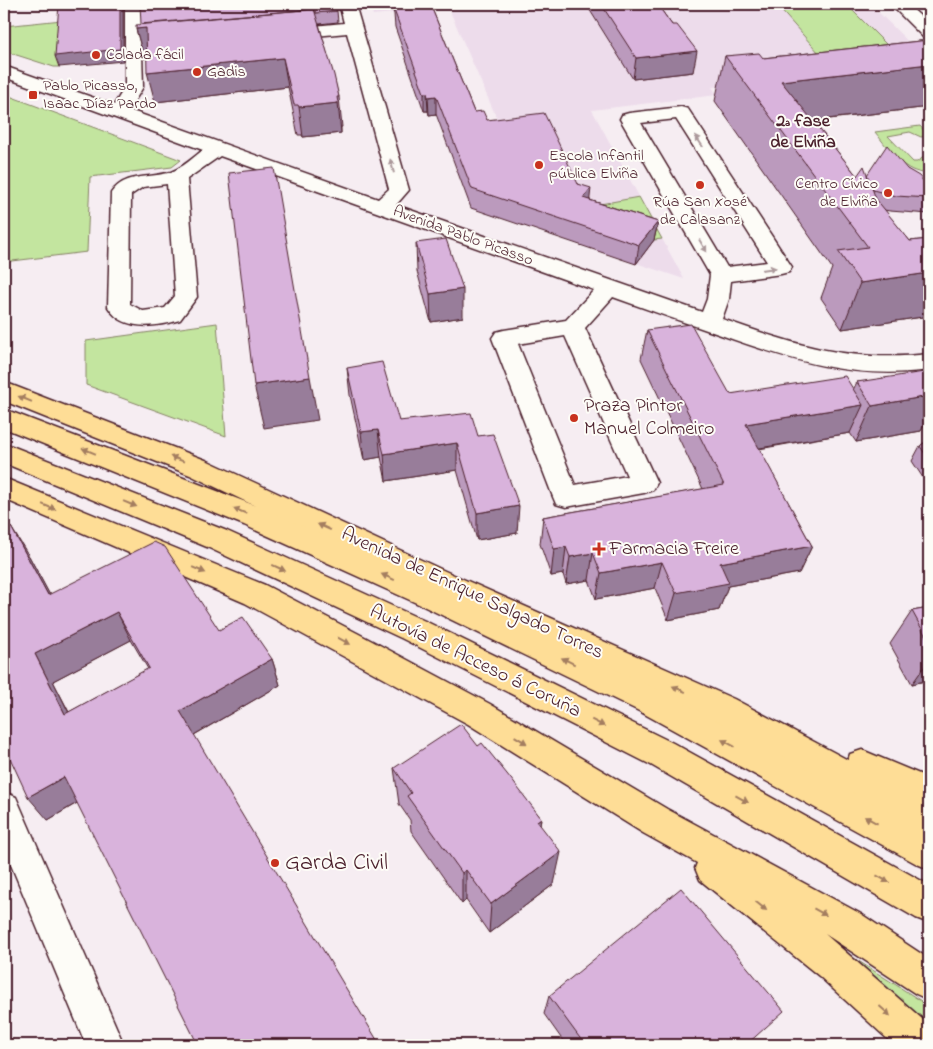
<svg xmlns="http://www.w3.org/2000/svg" width="933" height="1049" viewBox="0 0 933 1049" font-family="'Indie Flower',sans-serif">
	<style>
		.built { fill: #eddceb }
		.green { fill: #c3e59f; stroke: #868265 }
		.lines { fill: none; stroke-linecap: round; stroke-linejoin: round }
		.minor-casing { stroke: #4a1f2b; stroke-width: 3 }
		.major-casing { stroke: #4a1f2b; stroke-width: 3 }
		.highway-casing { stroke: #4a1f2b; stroke-width: 3 }
		.minor { fill: #fdfcf7; fill-rule: evenodd }
		.major { fill: #fedd96; fill-rule: evenodd }
		.highway { fill: #fedd96; fill-rule: evenodd }
		.wall { fill: #bb9abd; stroke: #4a1f2b; fill-rule: evenodd }
		.shaded-wall { fill: #987d9a; stroke: #4a1f2b }
		.building { fill: #d9b3dc; stroke: #4a1f2b; fill-rule: evenodd }
		.oneway { fill: #ac999b }
		.oneway2 { fill: #a47e60 }
		.poi-dot { fill: #c8321e; stroke: #fdfcf7; stroke-width: 2 }
		.labels { text-anchor: middle; dominant-baseline: central; stroke-width: 4; stroke-linejoin: round; paint-order: stroke }
		.far-poi-label { font-size: 16px; fill: #4a1f2b; stroke: #fdfcf7; text-anchor: start }
		.far-street-label { font-size: 16px; fill: #4a1f2b; stroke: #fdfcf7 }
		.far-neighbourhood-label { font-size: 18px; font-weight: bold; fill: #4a1f2b; stroke: #fdfcf7 }
		.poi-label { font-size: 20px; fill: #4a1f2b; stroke: #fdfcf7; text-anchor: start }
		.street-label { font-size: 20px; fill: #4a1f2b; stroke: #fdfcf7 }
		.near-poi-label { font-size: 24px; fill: #4a1f2b; stroke: #fdfcf7; text-anchor: start }
	</style>
	<rect width="100%" height="100%" fill="#f6edf2"/>
	<filter id="ink" filterUnits="userSpaceOnUse"><feTurbulence type="fractalNoise" baseFrequency=".02" numOctaves="2"/><feDisplacementMap in="SourceGraphic" scale="10" xChannelSelector="R" yChannelSelector="G"/><feConvolveMatrix kernelMatrix="1 2 1 2 8 2 1 2 1" color-interpolation-filters="sRGB"/></filter>
	<g filter="url(#ink)">
		<!-- built -->
		<path class="built" d="M370,4H870L929,62L712,87L717,95L592,110L684,279L471,208L443,133L483,129L498,121L449,9L448,8L373,15Z"/>
		<!-- green -->
		<path class="green" d="M808,4H846L906,64L836,72L778,7Z
			M62,20L59,67H54L4,51V26Z
			M4,94L181,160L172,167L90,177L87,252L4,262Z
			M920,126L929,136L921,137L910,132L888,136L913,162H917L929,153V173C904,175 889,149 875,132Z
			M639,197L662,239L654,240L589,206Z
			M217,323L226,436L86,385V341Z
			M849,955L929,1006V1026Z"/>
		<g class="lines">
			<!-- minor casing -->
			<g class="minor-casing">
				<path id="minor" d="M125,4H141L142,42L178,39L184,40L187,44L184,48L142,52L143,87L129,110L378,199L389,189L347,33L283,39L277,38L275,34L277,30L283,29L344,23L339,4H355L409,190L396,205L702,312L707,299L710,275L620,119L622,115L629,113L681,107L688,109L792,267L789,272L781,274L731,281L729,299L722,319C796,345 850,363 929,354V370C853,380 791,360 721,335C686,323 649,310 613,297L585,328L657,483L653,490L644,493L566,507L556,504L553,497L492,338L496,332L504,330L566,320L594,290L220,156L187,179L197,297L180,320C156,327 123,332 108,307L111,193C126,172 150,179 171,172C182,168 194,157 203,150L4,77V66L114,105L125,87ZM676,119L767,262L727,267L641,123ZM167,184L175,296L165,308L143,311L130,304L131,195L143,187ZM565,336L627,476L575,485L518,344Z
					M890,4H907L929,24V38L923,37Z
					M4,792L16,797L124,1045H86L4,848Z"/>
			</g>
			<!-- major casing -->
			<g class="major-casing">
				<path id="major" d="M4,382L208,461L445,571L734,699L848,760L850,754L862,750L929,778V837L917,833L712,719L425,587L190,475L4,401Z
					M4,478L265,585L359,634L490,704L667,809L861,914L929,959V1000L916,994L825,934L929,1025V1045H894L819,976L700,880L695,868L697,863L643,833L468,724L245,603L4,499Z"/>
			</g>
			<!-- highway casing -->
			<g class="highway-casing">
				<path id="highway" d="M4,409L264,509L443,588L661,691L929,833V869L917,864L639,711L423,606L244,525L4,428Z
					M4,443L227,531L425,621L673,743L929,885V923L916,918L651,765L403,639L207,547L4,463Z"/>
			</g>
			<!-- minor -->
			<use href="#minor" class="minor"/>
			<!-- major -->
			<use href="#major" class="major"/>
			<!-- highway -->
			<use href="#highway" class="highway"/>
		</g>
		<!-- wall -->
		<path class="wall" d="M390,4H430L474,112L487,120L578,184L590,200L658,222L654,240L636,264L471,208L436,114L429,115L428,111H424L395,27L394,14Z
			M586,4H657L672,25L693,72L633,79Z
			M337,11L338,22L319,24L339,97L342,127H341V133L303,137L302,135H298L288,87L155,102L147,58H144L136,29Z
			M929,40V107L813,121L857,176L867,175L907,169L929,188V214L890,211L884,210L910,241L929,239V316L842,329L821,298L832,268L715,101L725,56L763,58Z
			M416,243L463,317L431,322L417,271Z
			M647,330L730,394L853,390L857,382L929,379V416L921,431L856,442L850,433L759,449L812,546L799,573L728,586L719,610L668,620L655,588L596,599L589,580L566,584L563,574L551,576L540,544L543,517L703,489L641,359Z
			M347,368L399,421L478,436L517,533L477,540L457,470L386,481L381,457L364,460L350,395Z
			M929,439V487L912,461L920,446Z
			M29,556L49,594L219,630L272,659L280,685L48,820ZM131,640L148,669L69,712L53,681Z
			M929,608V680L912,684L890,644L912,611Z
			M478,746L541,818L540,825L554,884L489,933L466,900L462,904L411,831L410,820L399,804L394,768Z
			M549,996L746,1045H566L544,1014Z"/>
		<!-- shaded-wall -->
		<path class="shaded-wall" d="M120,4H123V61L59,67L55,56Z
			M146,28L153,58H144L136,29Z
			M697,51L693,72L633,79L636,58Z
			M283,58L288,87L155,102L147,72Z
			M929,64V107L777,125L781,81Z
			M424,93H427L428,111H424Z
			M436,96V114L429,115L428,97Z
			M338,103L341,133L303,137L299,107Z
			M591,188L589,206L583,198Z
			M658,222L654,240L636,264L639,245Z
			M929,273V316L842,329L860,283Z
			M463,289V317L431,322L430,294Z
			M310,377L318,420L264,428L254,385Z
			M929,396V416L921,431L856,442L872,406Z
			M863,405L850,433L736,452L746,424Z
			M378,430L381,457L364,460L361,432Z
			M457,443V470L386,481L384,454Z
			M519,506L517,533L477,540V513Z
			M11,527L29,556L65,623L48,595Z
			M812,546L799,573L728,586L719,610L668,620L676,593L720,563Z
			M566,547L563,574L551,576L554,549Z
			M593,553L589,580L566,584L570,557Z
			M662,562L655,588L596,599L601,573Z
			M117,612L131,640L53,681L82,739L65,714L35,654Z
			M272,659L280,685L192,736L180,711Z
			M929,660V680L912,684Z
			M64,777L82,800L48,820L28,797Z
			M541,818L536,851L537,821Z
			M561,852L554,884L489,933L491,904Z
			M466,870V900L462,904V873Z"/>
		<!-- building -->
		<path class="building" d="M59,4H120V49L55,56Z
			M140,4H335L337,11L316,13L314,9L141,24Z
			M395,4H430L474,112L483,111L487,120L544,113L578,184L591,188L583,198L658,222L639,245L472,189L436,96L428,97L427,93H424L394,10L397,9Z
			M601,4H657L672,25H677L697,51L636,58Z
			M314,9L334,75L339,97H337L338,103L299,107L298,105H294L283,58L147,72L146,28L136,29V25Z
			M929,40V64L781,81L857,176L864,166L876,199L910,241L929,239V273L860,283L838,251L868,247L725,56L759,53L763,58Z
			M887,145L907,169L919,176L929,188V198L896,196L873,190L867,175Z
			M274,168L310,377L254,385L229,173Z
			M446,239L463,289L430,294L416,243Z
			M691,324L730,394L845,376L863,405L746,424L812,546L720,563L729,583L676,593L662,562L601,573L593,553L570,557L566,547L554,549L543,517L724,485L647,330Z
			M382,362L399,421L471,413L478,436L493,434L519,506L477,513L457,443L384,454L378,430L361,432L347,368Z
			M924,372L929,379V396L872,406L857,382Z
			M929,439V460L920,446Z
			M11,527L48,595L154,542L165,547L219,630L243,617L272,659L180,711L380,1045H198L64,777L28,797L4,745V530ZM117,612L149,668L65,714L35,654Z
			M929,608V642L912,611Z
			M461,724L478,746L482,743L511,779L541,818L537,821L561,852L491,904L466,870L462,873L407,796L411,793L394,768Z
			M681,888L784,1011L746,1045H585L549,996Z"/>
		<!-- one-way arrows -->
		<defs><path id="oneway-solid" d="M-6-.8H1V-3.2L6.5 0L1 3.2V.8H-6Z" transform="scale(1.25)"/></defs>
		<g class="oneway">
			<use href="#oneway-solid" transform="translate(699 141) rotate(-123)"/>
			<use href="#oneway-solid" transform="translate(392 166) rotate(-105)"/>
			<use href="#oneway-solid" transform="translate(703 246) rotate(59)"/>
			<use href="#oneway-solid" transform="translate(769 269) rotate(-8)"/>
		</g>
		<g class="oneway2">
			<use href="#oneway-solid" transform="translate(25 399) rotate(-158)"/>
			<use href="#oneway-solid" transform="translate(89 451) rotate(-158)"/>
			<use href="#oneway-solid" transform="translate(177 459) rotate(-159)"/>
			<use href="#oneway-solid" transform="translate(130 504) rotate(22)"/>
			<use href="#oneway-solid" transform="translate(49 507) rotate(22)"/>
			<use href="#oneway-solid" transform="translate(240 511) rotate(-158)"/>
			<use href="#oneway-solid" transform="translate(324 527) rotate(-155)"/>
			<use href="#oneway-solid" transform="translate(279 568) rotate(25)"/>
			<use href="#oneway-solid" transform="translate(199 570) rotate(23)"/>
			<use href="#oneway-solid" transform="translate(388 577) rotate(-156)"/>
			<use href="#oneway-solid" transform="translate(344 641) rotate(28)"/>
			<use href="#oneway-solid" transform="translate(568 661) rotate(-154)"/>
			<use href="#oneway-solid" transform="translate(679 689) rotate(-156)"/>
			<use href="#oneway-solid" transform="translate(598 723) rotate(27)"/>
			<use href="#oneway-solid" transform="translate(521 740) rotate(31)"/>
			<use href="#oneway-solid" transform="translate(728 743) rotate(-152)"/>
			<use href="#oneway-solid" transform="translate(742 799) rotate(29)"/>
			<use href="#oneway-solid" transform="translate(871 820) rotate(-152)"/>
			<use href="#oneway-solid" transform="translate(883 879) rotate(29)"/>
			<use href="#oneway-solid" transform="translate(761 906) rotate(39)"/>
			<use href="#oneway-solid" transform="translate(820 912) rotate(29)"/>
			<use href="#oneway-solid" transform="translate(885 1011) rotate(42)"/>
		</g>
	</g>
	<!-- markers -->
	<g class="poi-dot">
		<circle cx="96" cy="55" r="5"/>
		<circle cx="197" cy="72" r="5"/>
		<rect x="28" y="90" width="10" height="10" rx="2.5"/>
		<circle cx="539" cy="165" r="5"/>
		<circle cx="700" cy="185" r="5"/>
		<circle cx="888" cy="193" r="5"/>
		<circle cx="574" cy="418" r="5"/>
		<path d="M596.5 541.5h5v5h5v5h-5v5h-5v-5h-5v-5h5z"/>
		<circle cx="275" cy="863" r="5"/>
	</g>
	<g class="labels">
		<!-- far-poi labels -->
		<g class="far-poi-label">
			<text x="106" y="55">Colada fácil</text>
			<text x="207" y="72">Gadis</text>
			<text x="43" y="86">Pablo Picasso,<tspan x="43" dy="18">Isaac Díaz Pardo</tspan></text>
			<text x="549" y="156">Escola Infantil<tspan x="549" dy="18">pública Elviña</tspan></text>
			<text x="878" y="184" text-anchor="end">Centro Cívico<tspan x="878" dy="18">de Elviña</tspan></text>
			<text x="700" y="202" text-anchor="middle">Rúa San Xosé<tspan x="700" dy="18">de Calasanz</tspan></text>
		</g>
		<!-- far-street labels -->
		<g class="far-street-label">
			<text transform="translate(463 236) rotate(20)">Avenida Pablo Picasso</text>
		</g>
		<!-- far-neighbourhood labels -->
		<g class="far-neighbourhood-label">
			<text x="803" y="122">2ª fase<tspan x="803" dy="21">de Elviña</tspan></text>
		</g>
		<!-- poi labels -->
		<g class="poi-label">
			<text x="584" y="406">Praza Pintor<tspan x="584" dy="23">Manuel Colmeiro</tspan></text>
			<text x="609" y="549">Farmacia Freire</text>
		</g>
		<!-- street labels -->
		<g class="street-label">
			<text transform="translate(472 594) rotate(25)">Avenida de Enrique Salgado Torres</text>
			<text transform="translate(475 662) rotate(26)">Autovía de Acceso á Coruña</text>
		</g>
		<!-- near-poi labels -->
		<g class="near-poi-label">
			<text x="285" y="863">Garda Civil</text>
		</g>
	</g>
	<!-- margin -->
	<rect width="933" height="1049" fill="none" stroke="#fdfcf7" stroke-width="20"/>
	<rect x="10" y="10" width="913" height="1029" fill="none" stroke="#4a1f2b" stroke-width="2" filter="url(#ink)"/>
</svg>
